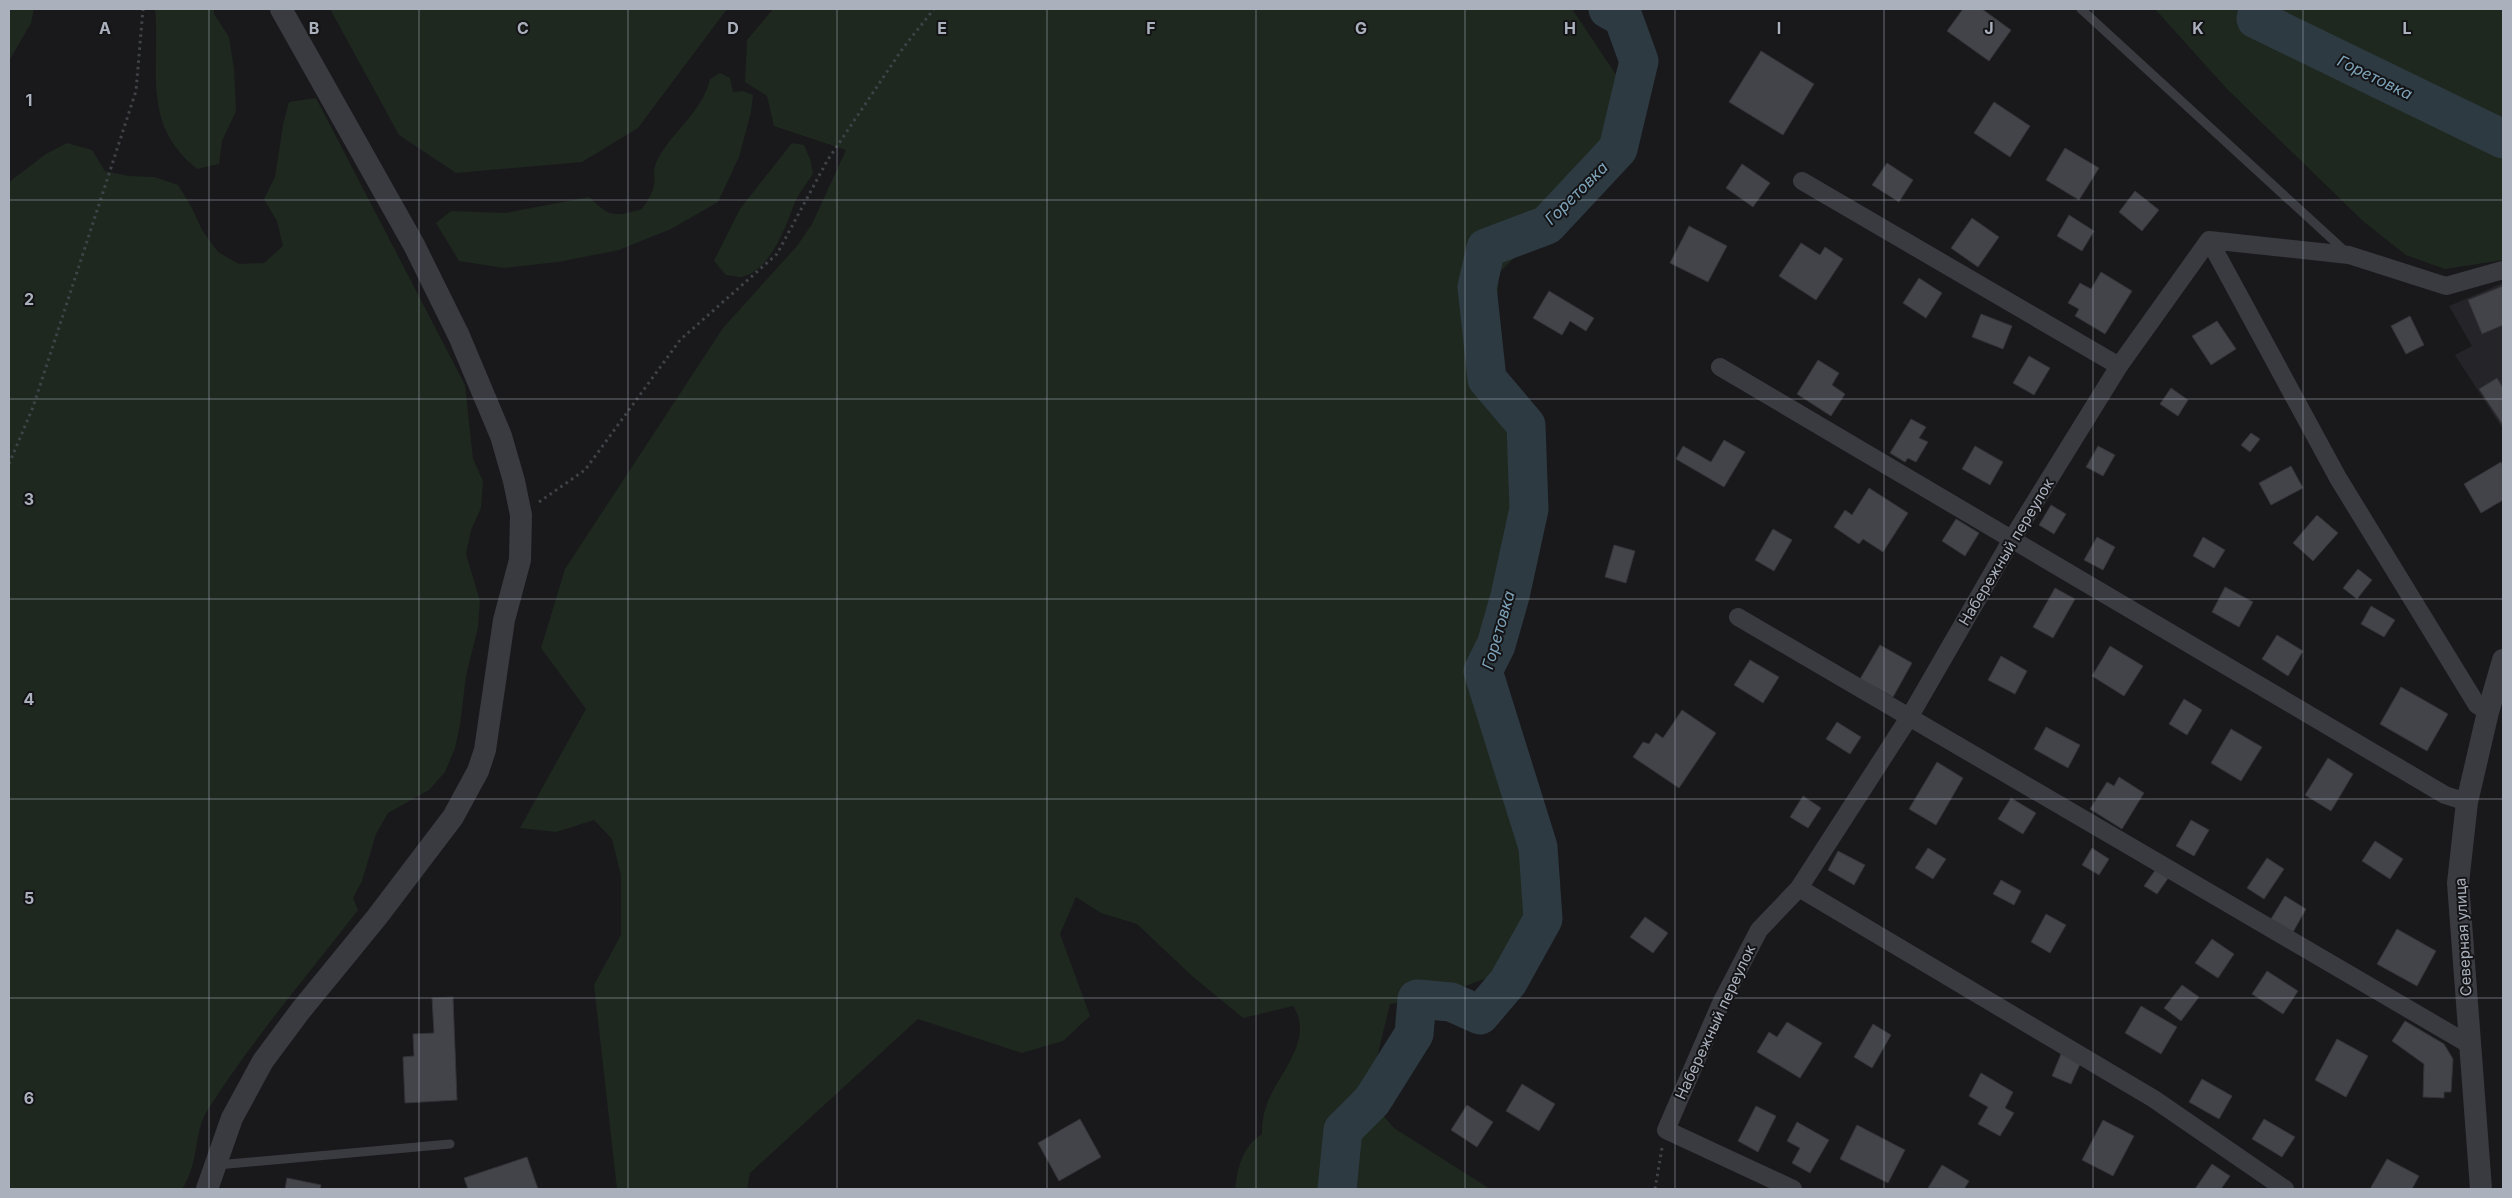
<svg xmlns="http://www.w3.org/2000/svg" width="2512" height="1198" viewBox="0 0 2512 1198" font-family="Inter,sans-serif">
	<style>
		.built { fill: #252529 }
		.green { fill: #1e281f }
		.lines { fill: none; stroke-linecap: round; stroke-linejoin: round }
		.river { stroke: #2d3a42; stroke-width: 39 }
		.building { fill: #434449; stroke: #333338 }
		.path { stroke: #3f4348; stroke-width: 3; stroke-dasharray: 2.5 4; stroke-linecap: butt }
		.service { stroke: #3a3b41; stroke-width: 9 }
		.minor { stroke: #3a3b41; stroke-width: 18 }
		.tertiary { stroke: #3a3b41; stroke-width: 22 }
		.grid { fill: none; stroke: #aab1bd; stroke-width: 1; stroke-opacity: 0.55 }
		.labels { text-anchor: middle; dominant-baseline: central; stroke-width: 4; stroke-linejoin: round; paint-order: stroke }
		.street-label { font-size: 15px; fill: #aab1bd; stroke: #141417 }
		.water-label { font-size: 16px; font-style: italic; fill: #7ea4ba; stroke: #141417 }
		.grid-label { font-size: 16px; text-anchor: middle; font-weight: bold; fill: #aab1bd; stroke: #141417; stroke-width: 4; stroke-linejoin: round; paint-order: stroke }
	</style>
	<rect width="100%" height="100%" fill="#19191c"/>
	<!-- built -->
	<path class="built" d="M2503,283V429L2455,355L2472,346L2449,306Z"/>
	<!-- green -->
	<path class="green" d="M9,9H34L31,23L9,61Z
		M155,9H214V14L229,37L234,69L236,111L222,141L219,164L197,169C190,163 183,157 178,150C145,110 160,56 155,9Z
		M330,9H727L638,128L582,162L456,173L399,135Z
		M773,9H1572L1631,97L1611,145L1559,213L1499,273L1495,334L1521,470L1523,553L1519,611L1479,647L1505,778L1513,831L1534,895L1525,944L1487,978L1433,998L1390,1004L1374,1070L1362,1091L1394,1128L1490,1189H1235C1238,1167 1242,1147 1262,1134C1262,1122 1264,1110 1269,1099C1282,1070 1314,1038 1293,1006L1243,1018L1192,976L1137,924L1101,913L1076,897L1060,934L1090,1016L1063,1041L1022,1053L918,1019L750,1173L747,1189H617L594,985L621,935V875L612,839L594,820L556,832L520,828L586,709L541,648L565,569L723,328L797,246L812,224L846,150L774,126L767,96L745,82L747,40Z
		M2155,9H2503V260L2445,269L2406,255L2364,222L2227,89Z
		M720,73L730,78L733,92L743,91L753,95L751,112L739,157L718,202L671,229L619,250L558,262L504,268L459,261L436,223L451,211L505,213L589,197C611,218 614,217 642,209C646,203 653,193 654,185C656,174 651,172 658,159C673,130 702,113 710,79Z
		M316,98L465,385L473,459L483,481L481,508L471,530L466,554L480,601L478,627L466,676L460,725L455,748L445,772L429,790L388,813L376,834L362,881L353,898L358,910C307,976 252,1040 207,1111C194,1131 199,1165 182,1189H9V182L46,154L67,143L92,150L105,171L129,176L154,177L178,185L191,206L202,230L218,252L239,264L264,263L283,246L277,221L264,199L275,177L283,125L289,102Z
		M792,143L804,145L810,159L813,173C807,184 797,195 793,207C785,229 769,272 741,277C737,277 730,275 726,275L714,261L740,209Z"/>
	<g class="lines">
		<!-- river -->
		<path class="river" d="M2258,9L2256,19L2503,139
			M1337,1189L1343,1130L1372,1101L1414,1034L1417,999L1451,1002L1480,1015L1508,982L1543,919L1538,847L1483,671L1496,645L1510,596L1529,509L1526,425L1487,379L1477,287L1486,248L1547,225L1618,149L1639,61L1623,17L1608,9"/>
	</g>
	<!-- building -->
	<path class="building" d="M1963,9H1982L2011,30L1989,61L1947,31Z
		M1761,51L1814,84L1783,135L1729,102Z
		M1994,102L2030,126L2010,157L1974,133Z
		M2065,148L2099,168L2079,200L2046,180Z
		M1887,163L1913,180L1899,202L1872,185Z
		M1742,164L1770,183L1753,207L1726,188Z
		M2135,191L2159,210L2142,231L2119,212Z
		M2069,215L2094,231L2082,251L2057,236Z
		M1972,218L1999,237L1978,267L1951,248Z
		M1689,226L1727,246L1708,282L1670,263Z
		M1801,243L1820,255L1825,247L1843,259L1816,300L1779,276Z
		M2101,272L2132,291L2105,334L2075,316L2079,309L2068,303L2080,283L2091,289Z
		M1919,278L1942,293L1926,318L1903,303Z
		M2503,286V325L2482,334L2468,300Z
		M1549,291L1594,318L1586,331L1570,321L1562,335L1533,318Z
		M1981,314L2012,326L2003,349L1972,337Z
		M2410,316L2424,345L2406,354L2391,326Z
		M2217,321L2236,349L2211,365L2192,336Z
		M2029,356L2050,368L2034,395L2013,383Z
		M1818,360L1839,373L1832,385L1845,394L1831,416L1797,394Z
		M2497,378L2503,388V425L2479,389Z
		M2171,388L2188,400L2178,416L2160,404Z
		M1911,419L1926,427L1919,438L1928,442L1916,462L1908,458L1905,462L1890,453Z
		M2251,433L2260,439L2250,452L2241,445Z
		M1724,440L1745,452L1724,487L1676,459L1683,446L1711,462Z
		M1975,446L2003,462L1990,485L1962,469Z
		M2098,446L2115,455L2103,476L2086,467Z
		M2501,462L2503,466V500L2481,513L2464,484Z
		M2291,466L2303,488L2271,505L2259,483Z
		M1869,488L1908,513L1883,552L1863,539L1859,544L1834,527L1845,510L1852,515Z
		M2051,505L2066,514L2054,534L2039,525Z
		M2317,515L2338,533L2313,561L2293,543Z
		M1956,519L1979,533L1965,556L1942,541Z
		M1773,529L1792,540L1774,571L1755,560Z
		M2097,537L2115,547L2103,570L2084,560Z
		M2203,537L2225,550L2214,568L2193,556Z
		M1614,545L1635,551L1626,583L1605,577Z
		M2358,569L2372,580L2357,599L2343,588Z
		M2225,587L2253,602L2239,627L2212,612Z
		M2055,588L2075,599L2053,638L2033,627Z
		M2371,606L2395,620L2384,637L2361,624Z
		M2277,635L2303,651L2288,676L2262,659Z
		M1880,645L1912,663L1893,697L1860,679Z
		M2110,646L2143,666L2124,696L2092,676Z
		M2001,656L2027,671L2015,694L1988,680Z
		M1750,660L1779,677L1763,703L1734,685Z
		M2401,687L2448,714L2427,751L2380,724Z
		M2184,699L2202,710L2187,735L2169,724Z
		M1682,710L1716,733L1679,788L1633,757L1643,742L1649,744L1656,733L1663,738Z
		M1837,722L1861,737L1850,754L1826,739Z
		M2046,727L2080,745L2068,768L2034,749Z
		M2231,729L2262,747L2241,781L2211,763Z
		M2328,758L2353,774L2331,811L2305,795Z
		M1937,762L1963,778L1936,825L1909,809Z
		M2119,777L2144,793L2122,829L2090,809L2107,782L2114,786Z
		M1803,796L1821,808L1808,828L1790,817Z
		M2011,798L2036,813L2023,834L1998,819Z
		M2191,820L2209,830L2194,856L2176,846Z
		M2375,841L2403,859L2390,879L2362,861Z
		M1928,848L1946,859L1933,879L1915,868Z
		M2092,848L2109,859L2099,875L2082,865Z
		M1838,851L1865,865L1854,885L1828,870Z
		M2267,858L2284,869L2264,899L2247,888Z
		M2156,869L2169,877L2157,894L2144,886Z
		M2001,880L2021,891L2014,905L1993,894Z
		M2285,896L2306,909L2293,932L2271,919Z
		M2046,914L2066,925L2050,953L2031,942Z
		M1645,917L1668,933L1653,953L1630,937Z
		M2397,929L2436,951L2417,986L2377,964Z
		M2212,939L2234,954L2218,978L2195,963Z
		M2267,971L2298,991L2283,1014L2252,994Z
		M2182,985L2199,997L2181,1021L2164,1008Z
		M453,997L457,1100L405,1103L403,1057L414,1056L413,1034L434,1033L432,998Z
		M2141,1006L2177,1027L2161,1054L2125,1033Z
		M2405,1021L2444,1044L2453,1059L2451,1092H2444V1098L2423,1097L2424,1064L2392,1041Z
		M1787,1022L1822,1043L1800,1078L1757,1052L1769,1032L1777,1037Z
		M1873,1024L1891,1035L1872,1068L1854,1057Z
		M2337,1039L2368,1056L2346,1097L2315,1080Z
		M2061,1054L2081,1062L2071,1084L2052,1076Z
		M1981,1073L2013,1092L2005,1108L2014,1113L2000,1136L1978,1124L1988,1107L1969,1096Z
		M2202,1079L2232,1096L2219,1119L2189,1102Z
		M1522,1084L1555,1104L1539,1131L1506,1111Z
		M1467,1105L1493,1122L1477,1147L1451,1130Z
		M1756,1106L1776,1116L1758,1152L1738,1141Z
		M1080,1119L1101,1157L1059,1181L1038,1143Z
		M2264,1119L2295,1137L2282,1157L2252,1139Z
		M2103,1120L2134,1136L2113,1176L2082,1160Z
		M1797,1122L1829,1140L1810,1173L1792,1163L1800,1148L1787,1141Z
		M1857,1125L1905,1150L1888,1183L1840,1159Z
		M527,1157L538,1189H468L464,1178Z
		M2387,1159L2419,1176L2412,1189H2370Z
		M2212,1164L2230,1176L2221,1189H2195Z
		M1942,1165L1969,1181L1964,1189L1928,1188Z
		M287,1178L321,1185L320,1189H285Z"/>
	<g class="lines">
		<!-- path -->
		<path class="path" d="M9,464L33,407L136,91L143,9
			M539,502L585,470L680,340L777,254L827,161L903,48L934,9
			M1655,1189L1662,1148"/>
		<!-- service -->
		<path class="service" d="M2081,9L2346,252
			M217,1165L450,1144"/>
		<!-- minor -->
		<path class="minor" d="M1802,181L2119,366
			M2209,240L2338,478L2477,705L2488,712
			M1720,367L2445,795L2467,802
			M1738,617L2470,1045
			M1799,888L2154,1099L2285,1189
			M1793,1189L1666,1130L1721,1003L1759,930L1799,888L1910,716L2012,539L2119,366L2209,240L2349,255L2446,286L2503,270"/>
		<!-- tertiary -->
		<path class="tertiary" d="M207,1189L232,1118L263,1061L301,1010L377,917L453,817L478,771L485,750L504,620L520,560L521,515L514,481L501,436L459,336L414,245L281,9
			M2481,1189L2458,883L2467,802L2488,712L2503,660"/>
	</g>
	<!-- grid -->
	<path class="grid" d="M209,9V1189M419,9V1189M628,9V1189M837,9V1189M1047,9V1189M1256,9V1189M1465,9V1189M1675,9V1189M1884,9V1189M2093,9V1189M2303,9V1189M9,200H2503M9,399H2503M9,599H2503M9,799H2503M9,998H2503"/>
	<g class="labels">
		<!-- street labels -->
		<g class="street-label">
			<text transform="translate(2006 552) rotate(-59)">Набережный переулок</text>
			<text transform="translate(2463 937) rotate(-93)">Северная улица</text>
			<text transform="translate(1715 1022) rotate(-65)">Набережный переулок</text>
		</g>
		<!-- water labels -->
		<g class="water-label">
			<text transform="translate(2375 77) rotate(26)">Горетовка</text>
			<text transform="translate(1576 193) rotate(-45)">Горетовка</text>
			<text transform="translate(1498 630) rotate(-74)">Горетовка</text>
		</g>
	</g>
	<g class="grid-label">
		<text x="105" y="34">A</text>
		<text x="314" y="34">B</text>
		<text x="523" y="34">C</text>
		<text x="733" y="34">D</text>
		<text x="942" y="34">E</text>
		<text x="1151" y="34">F</text>
		<text x="1361" y="34">G</text>
		<text x="1570" y="34">H</text>
		<text x="1779" y="34">I</text>
		<text x="1989" y="34">J</text>
		<text x="2198" y="34">K</text>
		<text x="2407" y="34">L</text>
		<text x="29" y="106">1</text>
		<text x="29" y="305">2</text>
		<text x="29" y="505">3</text>
		<text x="29" y="705">4</text>
		<text x="29" y="904">5</text>
		<text x="29" y="1104">6</text>
	</g>
	<!-- border -->
	<rect width="2512" height="1198" fill="none" stroke="#aab1bd" stroke-width="20"/>
</svg>
